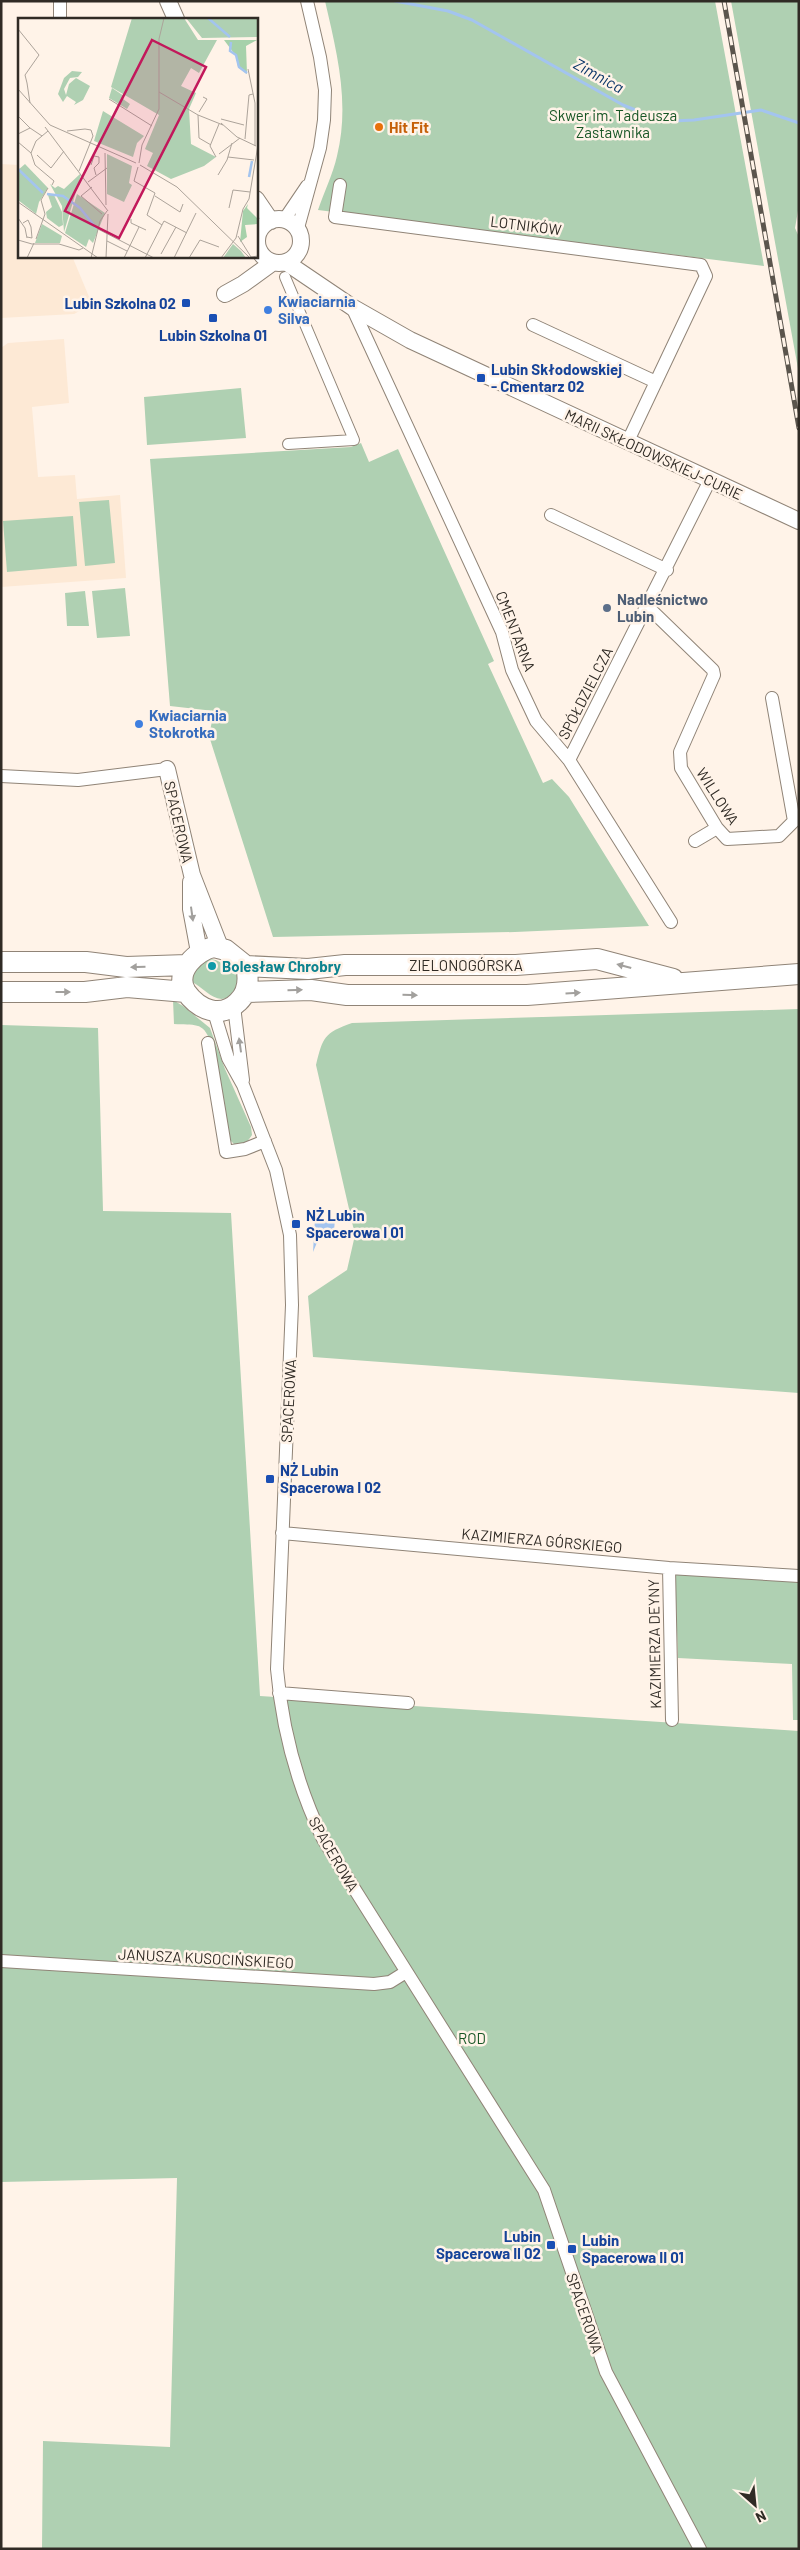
<svg xmlns="http://www.w3.org/2000/svg" width="800" height="2550" viewBox="0 0 800 2550" font-family="Barlow,sans-serif">
	<style>
		.built { fill: #fde9d5 }
		.green { fill: #afd0b2 }
		.water { fill: #a3c4ef }
		.lines { fill: none; stroke-linecap: round; stroke-linejoin: round }
		.stream { stroke: #a3c4ef; stroke-width: 3 }
		.pedestrian-casing { stroke: #908477; stroke-width: 12 }
		.minor-casing { stroke: #908477; stroke-width: 14 }
		.tertiary-casing { stroke: #908477; stroke-width: 18 }
		.primary-casing { stroke: #908477; stroke-width: 22 }
		.pedestrian { stroke: #fff; stroke-width: 10 }
		.minor { stroke: #fff; stroke-width: 12 }
		.tertiary { stroke: #fff; stroke-width: 16 }
		.primary { stroke: #fff; stroke-width: 20 }
		.rail-casing { stroke: #5b554d; stroke-width: 5 }
		.rail { stroke: #fff3e8; stroke-width: 3; stroke-dasharray: 9; stroke-linecap: butt }
		.oneway { fill: #a2a09d }
		.food-dot { fill: #e8710a; stroke: #fff3e8; stroke-width: 2 }
		.transit-dot { fill: #1a4fb4; stroke: #fff3e8; stroke-width: 2 }
		.shop-dot { fill: #3f7fe0; stroke: #fff3e8; stroke-width: 2 }
		.service-dot { fill: #5c6f8a; stroke: #fff3e8; stroke-width: 2 }
		.culture-dot { fill: #0f9aa8; stroke: #fff3e8; stroke-width: 2 }
		.labels { text-anchor: middle; dominant-baseline: central; stroke-width: 5; stroke-linejoin: round; paint-order: stroke }
		.park-label { font-size: 15px; fill: #175625; stroke: #fff3e8 }
		.food-label { font-size: 15px; font-weight: bold; fill: #c56008; stroke: #fff3e8; text-anchor: start }
		.street-label { font-size: 15px; fill: #302b25; stroke: #fff3e8 }
		.shop-label { font-size: 15px; font-weight: bold; fill: #366cbe; stroke: #fff3e8; text-anchor: start }
		.transit-label { font-size: 15px; font-weight: bold; fill: #164399; stroke: #fff3e8; text-anchor: start }
		.service-label { font-size: 15px; font-weight: bold; fill: #4e5e75; stroke: #fff3e8; text-anchor: start }
		.culture-label { font-size: 15px; font-weight: bold; fill: #0d838f; stroke: #fff3e8; text-anchor: start }
		.water-label { font-size: 16px; font-style: italic; fill: #0b3669; stroke: #fff3e8 }
		.inset-river { fill: none; stroke: #a3c4ef; stroke-width: 2.5 }
		.inset-road { fill: none; stroke: #aca39a; stroke-width: 1 }
		.view { fill: #c2185b; fill-opacity: 0.15; stroke: #c2185b; stroke-width: 2.5 }
		.inset-edge { fill: none; stroke: #302b25; stroke-width: 2.5 }
	</style>
	<rect width="100%" height="100%" fill="#fff3e8"/>
	<!-- built -->
	<path class="built" d="M1,164L19,165V256H72L92,304L74,314L1,318Z
		M64,339L69,403L32,407L38,477L75,475L77,499L120,495L126,578L1,587V348L8,343Z"/>
	<!-- green -->
	<path class="green" d="M325,1H715L764,266L318,210C324,192 333,174 337,156C350,103 337,53 325,1Z
		M731,1H799V205L795,228L799,237V374Z
		M241,388L246,438L147,445L144,397Z
		M361,443L369,462L398,449L494,661L488,664L543,783L552,779L569,797L649,926L515,932L273,937L209,736L214,711L170,706L150,459L351,447Z
		M109,500L115,563L85,566L79,502Z
		M73,516L77,566L7,572L3,521Z
		M125,588L130,636L97,638L92,591Z
		M85,591L89,626H67L65,593Z
		M207,959C222,958 226,970 239,974C240,980 237,989 233,993C218,1009 205,988 192,982L193,971Z
		M173,1000L183,1006L210,1028L225,1069L251,1127L252,1135L247,1142L235,1145L230,1140L211,1043C203,1020 194,1026 174,1024Z
		M799,1009V1393L313,1357L308,1296L347,1270L355,1235L316,1065C323,1037 324,1033 352,1023Z
		M1,1025L98,1028L103,1211L231,1213L260,1696L799,1731V2549H42L43,2441L170,2447L177,2178L1,2182Z
		M675,1574L799,1581V1720H793L792,1664L678,1658Z"/>
	<!-- water -->
	<path class="water" d="M315,1218H335L334,1232L321,1233L313,1252Z"/>
	<g class="lines">
		<!-- stream -->
		<path class="stream" d="M395,1L448,11L472,20L623,105L643,113L673,121L694,120L761,110L799,123"/>
		<!-- pedestrian casing -->
		<g class="pedestrian-casing">
			<path id="pedestrian" d="M285,277L354,440L288,444"/>
		</g>
		<!-- minor casing -->
		<g class="minor-casing">
			<path id="minor" d="M60,19V1
				M340,185L335,217L701,265L706,276L628,441
				M284,220L307,186
				M298,228L320,148L324,120L325,90L320,57L307,1
				M352,307L502,632L512,670L536,721L569,760L671,922
				M533,325L656,382
				M551,515L667,570
				M648,607L713,670L714,675L680,752L681,768L717,828L727,839L779,836L794,821L772,698
				M569,760L710,480
				M1,776L78,780L167,769
				M695,841L717,828
				M234,1006L243,1080
				M214,1012L228,1058L243,1085L276,1170L290,1235L292,1305L277,1669C282,1729 297,1785 323,1839L544,2190L606,2372L700,2549
				M208,1043L226,1152L245,1149L265,1141
				M282,1533L669,1568L799,1576
				M669,1568L672,1720
				M279,1693L408,1703
				M1,1961L374,1984L390,1982L406,1972"/>
		</g>
		<!-- tertiary casing -->
		<g class="tertiary-casing">
			<path id="tertiary" d="M168,1L176,19
				M256,199L271,221
				M257 241a22 22 0 1 1 44 0a22 22 0 1 1-44 0Z
				M287,263L352,307L410,340L799,521
				M225,294L243,284L272,263
				M167,769L192,875L220,947
				M191,882V909L199,952"/>
		</g>
		<!-- primary casing -->
		<g class="primary-casing">
			<path id="primary" d="M214,947L226,950L246,966C249,979 249,992 238,1002C221,1019 199,1010 186,992C173,972 197,950 214,947Z
				M1,962H86L126,967L187,965
				M246,966L308,969L345,965H516L597,959L673,979
				M1,992H85L127,987L186,992
				M246,992L311,990L347,995H527L799,974"/>
		</g>
		<!-- pedestrian -->
		<use href="#pedestrian" class="pedestrian"/>
		<!-- minor -->
		<use href="#minor" class="minor"/>
		<!-- tertiary -->
		<use href="#tertiary" class="tertiary"/>
		<!-- primary -->
		<use href="#primary" class="primary"/>
		<!-- rail casing -->
		<g class="rail-casing">
			<path id="rail" d="M724,1L799,428"/>
		</g>
		<!-- rail -->
		<use href="#rail" class="rail"/>
	</g>
	<!-- one-way arrows -->
	<defs><path id="oneway-solid" d="M-6-.8H1V-3.2L6.5 0L1 3.2V.8H-6Z" transform="scale(1.25)"/></defs>
	<g class="oneway">
		<use href="#oneway-solid" transform="translate(192 914) rotate(82)"/>
		<use href="#oneway-solid" transform="translate(624 966) rotate(-165)"/>
		<use href="#oneway-solid" transform="translate(138 967) rotate(178)"/>
		<use href="#oneway-solid" transform="translate(295 990) rotate(-2)"/>
		<use href="#oneway-solid" transform="translate(63 992)"/>
		<use href="#oneway-solid" transform="translate(573 993) rotate(-4)"/>
		<use href="#oneway-solid" transform="translate(410 995) rotate(1)"/>
		<use href="#oneway-solid" transform="translate(240 1045) rotate(-98)"/>
	</g>
	<!-- markers -->
	<circle class="food-dot" cx="379" cy="127" r="5"/>
	<g class="transit-dot">
		<rect x="181" y="298" width="10" height="10" rx="2.5"/>
		<rect x="208" y="313" width="10" height="10" rx="2.5"/>
		<rect x="476" y="373" width="10" height="10" rx="2.5"/>
		<rect x="291" y="1219" width="10" height="10" rx="2.5"/>
		<rect x="265" y="1474" width="10" height="10" rx="2.5"/>
		<rect x="546" y="2240" width="10" height="10" rx="2.5"/>
		<rect x="567" y="2244" width="10" height="10" rx="2.5"/>
	</g>
	<g class="shop-dot">
		<circle cx="268" cy="310" r="5"/>
		<circle cx="139" cy="724" r="5"/>
	</g>
	<circle class="service-dot" cx="607" cy="608" r="5"/>
	<circle class="culture-dot" cx="212" cy="966" r="5"/>
	<g class="labels">
		<!-- park labels -->
		<g class="park-label">
			<text x="613" y="115">Skwer im. Tadeusza<tspan x="613" dy="17">Zastawnika</tspan></text>
			<text x="472" y="2038">ROD</text>
		</g>
		<!-- food labels -->
		<g class="food-label">
			<text x="389" y="127">Hit Fit</text>
		</g>
		<!-- street labels -->
		<g class="street-label">
			<text transform="translate(526 225) rotate(7)">LOTNIKÓW</text>
			<text transform="translate(654 454) rotate(25)">MARII SKŁODOWSKIEJ-CURIE</text>
			<text transform="translate(516 631) rotate(69)">CMENTARNA</text>
			<text transform="translate(585 693) rotate(-63)">SPÓŁDZIELCZA</text>
			<text transform="translate(718 796) rotate(57)">WILLOWA</text>
			<text transform="translate(179 822) rotate(77)">SPACEROWA</text>
			<text x="466" y="965">ZIELONOGÓRSKA</text>
			<text transform="translate(288 1401) rotate(-87)">SPACEROWA</text>
			<text transform="translate(542 1540) rotate(5)">KAZIMIERZA GÓRSKIEGO</text>
			<text transform="translate(654 1644) rotate(-91)">KAZIMIERZA DEYNY</text>
			<text transform="translate(334 1854) rotate(60)">SPACEROWA</text>
			<text transform="translate(206 1958) rotate(3)">JANUSZA KUSOCIŃSKIEGO</text>
			<text transform="translate(585 2313) rotate(71)">SPACEROWA</text>
		</g>
		<!-- shop labels -->
		<g class="shop-label">
			<text x="278" y="301">Kwiaciarnia<tspan x="278" dy="17">Silva</tspan></text>
			<text x="149" y="715">Kwiaciarnia<tspan x="149" dy="17">Stokrotka</tspan></text>
		</g>
		<!-- transit labels -->
		<g class="transit-label">
			<text x="176" y="303" text-anchor="end">Lubin Szkolna 02</text>
			<text x="213" y="335" text-anchor="middle">Lubin Szkolna 01</text>
			<text x="491" y="369">Lubin Skłodowskiej<tspan x="491" dy="17">- Cmentarz 02</tspan></text>
			<text x="306" y="1215">NŻ Lubin<tspan x="306" dy="17">Spacerowa I 01</tspan></text>
			<text x="280" y="1470">NŻ Lubin<tspan x="280" dy="17">Spacerowa I 02</tspan></text>
			<text x="541" y="2236" text-anchor="end">Lubin<tspan x="541" dy="17">Spacerowa II 02</tspan></text>
			<text x="582" y="2240">Lubin<tspan x="582" dy="17">Spacerowa II 01</tspan></text>
		</g>
		<!-- service labels -->
		<g class="service-label">
			<text x="617" y="599">Nadleśnictwo<tspan x="617" dy="17">Lubin</tspan></text>
		</g>
		<!-- culture labels -->
		<g class="culture-label">
			<text x="222" y="966">Bolesław Chrobry</text>
		</g>
		<!-- water labels -->
		<g class="water-label">
			<text transform="translate(599 75) rotate(29)">Zimnica</text>
		</g>
	</g>
	<!-- overview -->
	<g transform="translate(18 18)">
		<rect width="240" height="240" fill="#fff3e8"/>
		<path d="M114,0H166L180,22H199L181,55L173,50L163,68L178,75L171,91L173,126L198,139L186,148L153,161L129,148L135,135L127,131L141,97L93,69ZM168,0H240V19L184,20ZM54,53L64,54L60,59L52,60L46,71L48,77L51,66L58,60L72,68L65,82L56,87L58,84L49,78L45,84L40,76L46,60ZM94,70L106,78L105,81L112,86L109,91L91,80ZM85,93L126,118L119,125L115,139L76,123ZM89,136L114,148L111,165L114,167L106,184L89,176ZM7,146L30,170L21,184L18,196L0,182V152ZM62,156L63,157L46,214L44,188L32,166L37,170L40,168L46,171ZM59,176L87,195L75,225L71,221L68,229L47,215ZM30,177H36L44,194L45,207L41,209L29,200L28,194L34,189ZM24,206L44,218L42,225H17ZM215,226L223,233L228,240H205Z" fill="#afd0b2"/>
		<path d="M206,22H239L228,28L229,56L220,49L218,38ZM230,186L229,190L240,201V206L227,207L229,219L222,224L225,193Z" fill="#a6d1aa"/>
		<path class="inset-river" d="M190,0L212,19M213,24L212,33L218,37L221,49L229,55M0,151L25,175M231,159L234,143M29,176L45,178L62,190L78,210"/>
		<path class="inset-road" d="M0,11L21,37M230,51L237,85V128M9,65L7,57L21,37M9,65L12,85M0,71L32,107L118,145M141,74L180,97L205,107M91,81L134,108M181,94L189,81L185,79M180,97L181,120L193,127M0,98L12,110M203,101L226,107M203,105L219,119L238,128M27,109L90,193M30,113L18,123L13,135L17,147L36,163L34,167M49,113L67,111M0,116L12,110L24,118M227,121L231,77L235,76M0,124L13,135M87,135L88,187M201,136L222,120M19,137L33,150L46,133M198,139L192,128L201,106M210,139L236,142M121,145L124,127L141,91V21L146,0M73,147L76,138L81,139V145L76,150L78,157M122,147L159,169L232,240M120,149L116,163L137,175L129,197L144,207M61,153L75,118L73,112L67,111M200,157L209,142L214,125M70,164L89,150M74,169L63,178L84,196M137,178L162,194L165,186M0,184L80,240M211,190L215,172L232,174M0,200L7,210L9,220M113,201V205L128,212M5,205L10,202L13,209L14,220L9,219M80,211L136,240M220,218L233,239L240,238M18,221L27,196L23,182L30,170M0,222L14,226H41L61,232L65,230M89,223L109,233M143,236L158,209M9,240L16,225M73,240L82,203L89,193M88,240L90,196M106,240L121,209M127,240L146,203L169,215M156,240L178,195M171,240L182,222L201,229M203,240L218,220L225,191L231,181L240,127"/>
		<path class="view" d="M134,22L188,49L101,220L47,193Z"/>
		<rect width="240" height="240" class="inset-edge"/>
	</g>
	<!-- border -->
	<rect width="800" height="2550" fill="none" stroke="#302b25" stroke-width="5"/>
	<!-- north arrow -->
	<g transform="translate(755 2505) rotate(153)" stroke="#fff3e8" stroke-width="4" paint-order="stroke">
	<path d="M0-4L9 19L0 12L-9 19Z" fill="#302b25"/>
	<text y="-8" font-size="14" font-weight="bold" text-anchor="middle" fill="#302b25">N</text>
	</g>
</svg>
